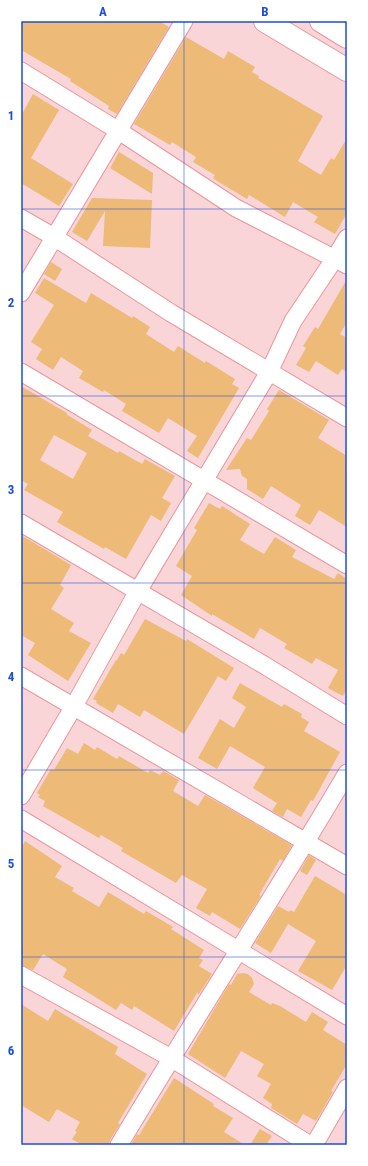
<svg xmlns="http://www.w3.org/2000/svg" width="368" height="1166" viewBox="0 0 368 1166" font-family="'Roboto Condensed',sans-serif">
	<style>
		.building { fill: #edba77; fill-rule: evenodd }
		.lines { fill: none; stroke-linecap: round; stroke-linejoin: round }
		.minor-casing { stroke: #ea959d; stroke-width: 19 }
		.major-casing { stroke: #ea959d; stroke-width: 24 }
		.minor { stroke: #fff; stroke-width: 17 }
		.major { stroke: #fff; stroke-width: 22 }
		.grid { fill: none; stroke: #1d4ed8; stroke-width: 1; stroke-opacity: 0.55 }
		.neatline { fill: none; stroke: #1d4ed8; stroke-width: 1.5 }
		.grid-label { font-size: 13px; text-anchor: middle; font-weight: bold; fill: #1d4ed8 }
	</style>
	<rect width="100%" height="100%" fill="#f9d5d7"/>
	<!-- building -->
	<path class="building" d="M21,21H159L169,27L117,114L108,109L109,106L70,81L71,79L21,50Z
		M186,37L224,59L228,51L255,67L252,72L259,76L258,78L323,116L298,161L321,175L331,158L334,160L347,138V213L335,234L314,222L318,217L293,202L285,217L249,195L247,199L217,181L213,178L215,175L193,162L196,157L172,142L170,145L134,124Z
		M33,94L59,110L31,158L73,184L59,206L21,183V116Z
		M119,152L153,173L152,194L110,168Z
		M92,198L152,200L150,248L103,246L105,211L87,241L72,232Z
		M51,262L62,269L55,281L44,274Z
		M44,278L86,303L91,293L132,318L133,316L150,327L146,334L174,352L178,346L205,363L206,361L235,379L232,384L239,388L198,458L187,451L197,436L168,418L159,433L122,411L126,404L104,390L103,392L79,378L83,371L61,357L53,370L36,359L42,349L31,342L54,305L35,293Z
		M347,279V322L340,334L347,338V372L342,369L338,375L316,361L309,372L296,365L306,348L303,346L315,327L318,329Z
		M21,386L67,413L66,414L92,430L88,436L118,453L119,451L142,464L145,459L175,476L162,498L171,503L161,521L151,515L126,559L105,547L104,549L57,522L63,512L24,490L28,484L21,480ZM54,435L87,453L73,479L40,460Z
		M279,390L329,420L318,438L347,456V527L319,510L310,525L295,516L301,505L271,486L263,499L247,489V479L242,476L240,469L226,470L247,438L251,440L269,411L267,409Z
		M209,503L220,509L222,506L250,524L240,540L264,554L275,537L296,550L292,557L334,579L338,573L347,579V689L343,696L328,688L338,670L316,658L312,664L284,648L287,644L260,628L254,639L212,614V616L181,595L192,576L176,566L197,530L194,528Z
		M21,535L71,565L60,585L64,588L51,609L74,623L69,631L91,643L68,681L28,655L35,643L21,635Z
		M145,619L186,641L187,639L234,668L226,681L218,676L184,734L144,710L140,717L118,704L113,713L96,703L97,701L93,699L116,660H117L121,653L124,655Z
		M240,683L282,707L284,704L302,714L301,717L309,722L304,731L340,752L313,801L311,800L301,817L287,809L283,817L272,811L277,803L253,788L265,767L230,746L217,769L198,758L220,719L234,728L246,707L232,698Z
		M84,743L95,750L97,747L117,759L119,756L148,773L150,770L160,775L163,771L179,780L173,791L198,806L205,795L292,845L283,861L280,859L259,895L261,896L240,929L212,912L210,916L196,908L207,889L182,875L176,883L121,851L123,848L101,835L99,838L43,806L45,801L38,797L40,795L37,793L51,769L54,770L67,748L78,754Z
		M25,841L62,866L55,877L74,888L72,891L99,907L108,892L144,914L146,911L173,927L171,929L204,950L199,958L203,960L199,966L212,974L199,994L197,993L174,1031L134,1006L132,1010L121,1003L116,1010L63,977L67,969L43,954L33,970L21,965V849Z
		M309,855L316,860L307,875L300,871Z
		M315,876L347,895V965L332,990L298,971L316,941L288,924L271,953L255,943L278,906L289,912L290,910L294,912Z
		M243,973L248,974L252,978L254,984L249,992L271,1005L272,1003L280,1006L306,1022L312,1012L328,1022L323,1030L347,1045V1064L331,1091L333,1092L316,1121L303,1114L297,1124L271,1108L272,1104L263,1098L271,1084L257,1076L264,1064L241,1051L225,1078L188,1054L229,984L231,985L237,974Z
		M21,1004L48,1021L55,1009L118,1047L115,1054L147,1074L118,1123L120,1124L110,1140L109,1145H82L72,1139L77,1132L75,1131L80,1122L57,1109L49,1122L21,1105Z
		M174,1078L214,1104L213,1106L233,1118L224,1132L245,1145H131L137,1134L139,1135Z
		M260,1129L272,1136L266,1145H250Z"/>
	<g class="lines">
		<!-- minor casing -->
		<g class="minor-casing">
			<path id="minor" d="M21,71L119,131L236,208L347,265
				M21,218L54,237L171,313L347,418
				M21,293L184,21
				M21,372L347,565
				M21,523L264,665L347,716
				M21,676L347,866
				M21,796L74,706L138,591L269,372L293,321L335,258L347,238
				M21,819L347,1016
				M21,975L171,1058L310,1145
				M119,1145C193,1020 273,899 347,773
				M314,1145L347,1088"/>
		</g>
		<!-- major casing -->
		<g class="major-casing">
			<path id="major" d="M265,21L347,70
				M321,21L347,37"/>
		</g>
		<!-- minor -->
		<use href="#minor" class="minor"/>
		<!-- major -->
		<use href="#major" class="major"/>
	</g>
	<!-- grid -->
	<path class="grid" d="M184,21V1145M21,209H347M21,396H347M21,583H347M21,770H347M21,957H347"/>
	<!-- border -->
	<rect width="368" height="1166" fill="none" stroke="#ffffff" stroke-width="44"/>
	<rect x="22" y="22" width="324" height="1122" class="neatline"/>
	<g class="grid-label">
		<text x="103" y="16">A</text>
		<text x="265" y="16">B</text>
		<text x="11" y="120">1</text>
		<text x="11" y="307">2</text>
		<text x="11" y="494">3</text>
		<text x="11" y="681">4</text>
		<text x="11" y="868">5</text>
		<text x="11" y="1055">6</text>
	</g>
</svg>
